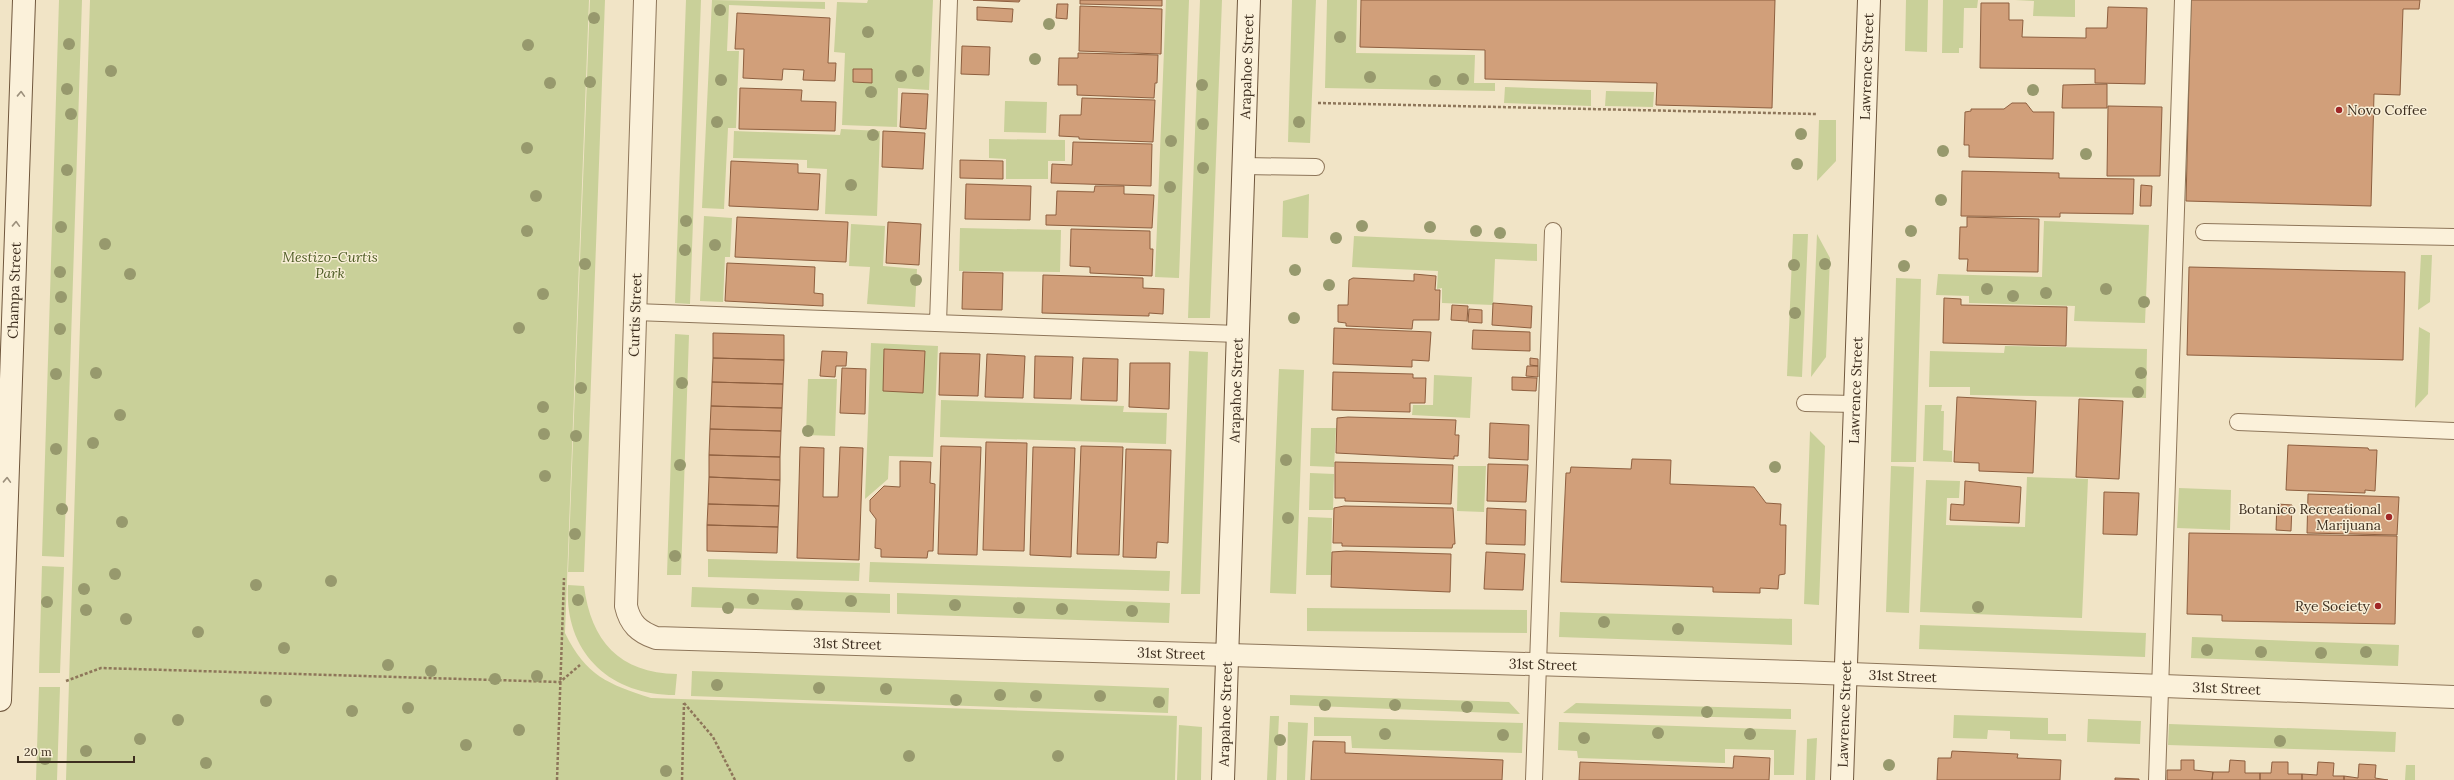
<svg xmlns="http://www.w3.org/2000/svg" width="2454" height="780" viewBox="0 0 2454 780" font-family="Lora,serif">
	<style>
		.green { fill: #c9d099 }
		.building { fill: #d19f7a; stroke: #8e5f3f }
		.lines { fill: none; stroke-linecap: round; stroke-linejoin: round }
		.lane-casing { stroke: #8e765a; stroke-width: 18 }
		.street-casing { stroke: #8e765a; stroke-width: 24 }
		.secondary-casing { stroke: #70573d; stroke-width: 24 }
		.path { stroke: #8e765a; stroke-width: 2.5; stroke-dasharray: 3 2; stroke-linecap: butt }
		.lane { stroke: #fbf1da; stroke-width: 16 }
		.street { stroke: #fbf1da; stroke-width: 22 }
		.secondary { stroke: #fbf1da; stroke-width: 22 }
		.tree { fill: #97996d }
		.oneway { stroke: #9c907c }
		.poi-dot { fill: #a02727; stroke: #f8eed6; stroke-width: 1.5 }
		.labels { text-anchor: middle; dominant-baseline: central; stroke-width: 3; stroke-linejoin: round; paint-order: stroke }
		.street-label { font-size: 14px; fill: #3d2e1f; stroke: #f8eed6 }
		.poi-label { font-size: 14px; fill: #3d2e1f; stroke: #f8eed6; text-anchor: end }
		.park-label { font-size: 14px; font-style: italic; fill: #4d5b24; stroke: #f8eed6 }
	</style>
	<rect width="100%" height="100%" fill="#f1e4c6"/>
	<!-- green -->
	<path class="green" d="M59,0H82L64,557L42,556Z
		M90,0H589L565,633C586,676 608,684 651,698L1177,716L1175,780H66Z
		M590,0H605L584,572H568Z
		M686,0H701L690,304L675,303Z
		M712,0L825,2V9L729,5L727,51H739L736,128H728L724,209L702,208Z
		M868,0H933L929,90L898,88L897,127L842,125L845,53L834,52L837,2L867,3Z
		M1166,0H1189L1179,278L1155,277Z
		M1200,0H1222L1210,318H1188Z
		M1292,0H1316L1310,143L1288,142Z
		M1327,0H1357L1356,53L1475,55L1474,83H1495V91L1325,88Z
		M1906,0H1928L1927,52L1905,51Z
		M1943,0H1978L1977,8H1964L1963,48H1959V53H1942Z
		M2015,0H2075V17L2033,16L2034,1Z
		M1505,87L1591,90V106L1504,103Z
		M1606,91L1654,92L1653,107L1605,106Z
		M1005,101L1047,102L1046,133L1004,132Z
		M1819,120H1836V161L1817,181Z
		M841,129L880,131L877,216L825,214L827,169L807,168V160L733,158L734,131L840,135Z
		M989,139L1065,140V161H1048V179H1006V159L989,158Z
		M1309,194L1308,238L1282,237L1283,201Z
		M704,216L732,218L730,257H725L723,302L700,301Z
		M2044,221L2149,225L2145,323L2074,321L2075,306L1969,303V296L1936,295L1938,274L2042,277Z
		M851,224L885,226L883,266L917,269L915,307L867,304L870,267L849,266Z
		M960,228L1061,230L1060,272L959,271Z
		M1793,234H1808L1802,377L1787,376Z
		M1817,234L1830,258L1826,357L1811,377Z
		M1354,236L1537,244V261L1495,259L1493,305L1442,303V288L1437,289L1438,271L1352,267Z
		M2421,255H2432L2430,302L2418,310Z
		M1896,278L1921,279L1916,462H1891Z
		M2419,327L2430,333L2428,394L2415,408Z
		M675,334L689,335L681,575H667Z
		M871,343L938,346L933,457L889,456L888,479L865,499Z
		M2005,346L2147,349L2146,398L1970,395V387H1929L1930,351L2004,353Z
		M1189,351L1208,352L1200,594H1181Z
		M1279,369L1304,370L1296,594L1270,593Z
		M1434,375L1472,377L1470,418L1412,415L1413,405H1433Z
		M808,379H837L835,436L806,435Z
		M941,400L1124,406L1123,412L1167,413L1166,444L940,437Z
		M1925,405H1942L1941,411H1944L1943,450L1952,451V462L1923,461Z
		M1311,428H1336L1334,467L1310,466Z
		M1810,431L1825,446L1819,605L1804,604Z
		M1458,466H1486L1484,512L1457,511Z
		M1891,466L1914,467L1909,613L1886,612Z
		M1310,473L1334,474L1333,510H1309Z
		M2027,477L2088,479L2082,618L1920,612L1926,480L1960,481L1959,498H1947L1946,525L2025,527Z
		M2179,488L2231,490L2230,530L2177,528Z
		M1308,517L1332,518L1331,575H1306Z
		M708,559L860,563L859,581L708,577Z
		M870,562L1170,571L1169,591L869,582Z
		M42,566L64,567L60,673H39Z
		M568,585L584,586C591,641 619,673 677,674L675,695C609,695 564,652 568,585Z
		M692,587L890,594V613L691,607Z
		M897,593L1170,603L1169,623L897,614Z
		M1307,608L1527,610V633L1307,631Z
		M1560,612L1792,619V645L1559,637Z
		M1920,625L2146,633L2145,657L1919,649Z
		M2192,637L2399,645L2398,666L2191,658Z
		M692,671L1169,688L1168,713L691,696Z
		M39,687H60L57,780H36Z
		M1290,695L1509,702L1520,714L1290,705Z
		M1576,703L1791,709V719L1563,713Z
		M1954,715L2048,718V734H2066V741L2010,739V731L1988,730L1987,739L1953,738Z
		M1270,716H1279L1276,780H1267Z
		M1314,717L1523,723L1522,753L1352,748L1351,736H1314Z
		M2088,719L2141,721L2140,744L2087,742Z
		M1288,722L1308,723L1305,780H1287Z
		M1559,722L1796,730L1794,775H1774V750L1725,749V763L1578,758L1577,751L1558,750Z
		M2169,724L2396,732L2395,752L2168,745Z
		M1179,725L1202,727L1201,780H1177Z
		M1817,738L1815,780H1806L1807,739Z
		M2406,765H2415V780H2405Z"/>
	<!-- building -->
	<path class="building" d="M973,0H1020L1019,2Z
		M1080,0H1162V6L1080,4Z
		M1361,0H1775L1772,108L1656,105L1657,83L1485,79V50L1360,47Z
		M2191,0H2420L2419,9H2403L2400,95L2374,94L2371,206L2186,201Z
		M1981,3H2009V20H2023L2022,37L2086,38V28H2107L2108,7L2147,8L2145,84L2095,83V69L1980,68Z
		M1057,4H1068L1067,19L1056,18Z
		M1080,6L1162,9L1161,54L1079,51Z
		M977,7L1013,9L1012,22L977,20Z
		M737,13L830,18L828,63H836L835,81L803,80L804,70L783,69L782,80L743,78L744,49H735Z
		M962,46L990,47L989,75L961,74Z
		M1078,53L1158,55L1157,83H1155L1154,98L1077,95V85H1058L1059,58H1078Z
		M853,69H872V83L853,82Z
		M2107,84V108H2062L2063,85Z
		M740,88L802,90L801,101L836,102L835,131L739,129Z
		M902,93L928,94L926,129L900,127Z
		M1082,98L1155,100L1153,142L1079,139V137L1059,136L1060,115H1081Z
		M2012,103H2026L2033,112H2054L2053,159L1969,157V145H1964L1965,112L1971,111V109H2004Z
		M2108,106L2162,107L2160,176H2107Z
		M883,131L925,133L923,169L882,167Z
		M1073,142L1152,144L1151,186L1051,183L1052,164L1072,165Z
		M960,160L1003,161V179L960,178Z
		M731,161L798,164V173L820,174L818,210L729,206Z
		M1962,171L2059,173V178L2134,179L2133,214L2060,213V217L1961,216Z
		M966,184L1031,186L1030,220L965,219Z
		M2141,185L2152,186L2151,206H2140Z
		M1095,186H1124V194L1154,195L1152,228L1046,225V215H1056L1057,191L1094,192Z
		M737,217L848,222L846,262L735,257Z
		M1967,217L2039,219L2038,272L1967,271L1968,259H1959L1960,227H1967Z
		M888,222L921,224L919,265L886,263Z
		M1071,229L1150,231V249H1153L1152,276L1090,273V267L1070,266Z
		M727,263L815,267L814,293L823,294V306L725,301Z
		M2189,267L2405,272L2403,360L2187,355Z
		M963,272L1003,273L1002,310L962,309Z
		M1414,274L1436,276L1435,290H1440L1439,320H1413L1412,329L1346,326V323L1338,322V305H1348L1349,280L1353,278L1414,281Z
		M1043,275L1143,278V288L1164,289L1163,314L1149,313V316L1042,313Z
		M1944,298L1961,299V305L2067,307L2066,346L1943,343Z
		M1493,303L1532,306L1531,328L1492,325Z
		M1452,305L1468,306L1467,321L1451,320Z
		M1469,309L1482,310V323L1468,322Z
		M1334,328L1431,332L1429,361L1412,360V367L1333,364Z
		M1473,330L1530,332V351L1472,349Z
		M713,333L784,335V360L713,358Z
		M884,349L925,351L923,393L883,391Z
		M822,351L847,352L846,366H836L835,377L820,376Z
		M940,353L980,354L978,396L939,395Z
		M987,354L1025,356L1023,398L985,397Z
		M1035,356L1073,357L1071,399L1034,398Z
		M713,358L784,360L783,384L712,382Z
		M1083,358L1118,359L1117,401L1081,400Z
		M1530,358L1538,359V366L1530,365Z
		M1130,363H1170L1169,409L1129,407Z
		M1527,366H1538V377L1526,376Z
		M842,368L866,369L865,414L840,413Z
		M1333,372L1413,374V378H1426L1425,403H1410V412L1332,410Z
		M1512,377L1537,378L1536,391L1512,390Z
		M712,382L783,384L782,408L711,406Z
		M1957,397L2036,401L2033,473L1979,471V463L1954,462Z
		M2079,399L2123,401L2119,479L2076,477Z
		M711,406L782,408L781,431L710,429Z
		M1348,417L1456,420L1455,435H1459L1458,456H1454V459L1336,453L1337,418Z
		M1490,423L1529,425L1528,460L1489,458Z
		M710,429L781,431L780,457L709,455Z
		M986,442L1027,443L1024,551L983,550Z
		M2288,445L2368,448L2369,450H2377L2375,491L2365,490V493L2286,490Z
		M941,446L981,447L977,555L938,554Z
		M1081,446L1123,447L1119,555L1077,554Z
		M800,447L824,448L823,497H838L840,447L863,448L859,560L797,558Z
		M1033,447L1075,448L1071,557L1030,555Z
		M1126,449L1171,450L1168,543L1157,542L1156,558L1123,557Z
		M709,455L780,457V480L709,477Z
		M1632,459L1671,460L1670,484L1754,487L1766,503L1781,504L1780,525H1786L1785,574L1779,575L1778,589L1760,588V593L1713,592V587L1561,582L1566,473H1570L1571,467L1631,469Z
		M900,461L931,462L930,483L935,484L933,551H928L927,558L881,557V549L875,548L876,519L870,511V500L884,486L900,487Z
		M1335,462L1453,465L1451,504L1345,501V498H1335Z
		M1488,464L1528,465L1526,502L1487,501Z
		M709,477L780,480L779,506L708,504Z
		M1965,481L2021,487L2019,523L1950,520L1951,504L1964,505Z
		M2104,492L2139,493L2137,535L2103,534Z
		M2308,494L2399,497L2397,535L2307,533Z
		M708,504L779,506L778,527L707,525Z
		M2277,504L2292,505L2291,531L2276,530Z
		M1344,506L1453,508L1455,544H1453L1452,548L1342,546V543H1333L1334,508Z
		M1487,508L1526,510L1525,545L1486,544Z
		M707,525L778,527L777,553L707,551Z
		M2189,533L2397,536L2395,624L2222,621V615L2187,614Z
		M1346,551L1451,554L1450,592L1331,587L1332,552Z
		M1486,552L1525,554L1523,590L1484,589Z
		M1313,741L1345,742V753L1503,760L1502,780H1311Z
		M1952,751L2018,754L2017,758L2061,760L2060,780H1937L1938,758H1951Z
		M1734,756L1770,758L1769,780H1579L1580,762L1733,768Z
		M2181,760H2194V770L2213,772L2212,780H2167V770H2181Z
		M2230,760L2245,761V773H2260V780H2212L2213,772H2229Z
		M2272,762H2288V774H2302V780H2260V773H2271Z
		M2318,762L2334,763L2333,776H2344V780H2302V774L2317,775Z
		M2359,764L2376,765L2375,778L2388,780H2344V776L2358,778Z
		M2115,778L2139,779V780H2115Z"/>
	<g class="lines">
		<!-- lane casing -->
		<g class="lane-casing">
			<path id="lane" d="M1244,166L1316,167
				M2204,232L2454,237
				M635,312L1238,334
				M938,323L949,0
				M1805,403L1855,404
				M2238,422L2454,431
				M1534,780L1553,231
				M2157,780L2183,0"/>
		</g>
		<!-- street casing -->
		<g class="street-casing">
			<g id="street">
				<path id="s1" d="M645,0L626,606C630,624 639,632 656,638L1798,672L2454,697"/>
			</g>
		</g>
		<!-- secondary casing -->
		<g class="secondary-casing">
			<g id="secondary">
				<path id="s2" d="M0,700L24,0"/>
				<path id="s3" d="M1223,780L1249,0"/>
				<path id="s4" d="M1842,780L1869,0"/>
			</g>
		</g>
		<!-- path -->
		<path class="path" d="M1318,103L1816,114
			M66,681L101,668L560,682L580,665
			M684,703L713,737L735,780
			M557,780L564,578
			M682,780L684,703"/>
		<!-- lane -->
		<use href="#lane" class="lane"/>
		<!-- street -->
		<use href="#street" class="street"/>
		<!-- secondary -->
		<use href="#secondary" class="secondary"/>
	</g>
	<!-- trees -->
	<g class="tree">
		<circle cx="720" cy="10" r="6"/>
		<circle cx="594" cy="18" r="6"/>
		<circle cx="1049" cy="24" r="6"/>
		<circle cx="868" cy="32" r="6"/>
		<circle cx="1340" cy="37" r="6"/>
		<circle cx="69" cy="44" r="6"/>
		<circle cx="528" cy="45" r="6"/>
		<circle cx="1035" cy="59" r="6"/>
		<circle cx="111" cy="71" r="6"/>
		<circle cx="918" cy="71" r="6"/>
		<circle cx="901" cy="76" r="6"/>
		<circle cx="1370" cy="77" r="6"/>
		<circle cx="1463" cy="79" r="6"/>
		<circle cx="721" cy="80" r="6"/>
		<circle cx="1435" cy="81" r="6"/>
		<circle cx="590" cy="82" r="6"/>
		<circle cx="550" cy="83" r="6"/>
		<circle cx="1202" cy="85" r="6"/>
		<circle cx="67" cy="89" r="6"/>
		<circle cx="2033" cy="90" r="6"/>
		<circle cx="871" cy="92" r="6"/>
		<circle cx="71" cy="114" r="6"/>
		<circle cx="717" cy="122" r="6"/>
		<circle cx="1299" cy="122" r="6"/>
		<circle cx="1203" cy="124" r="6"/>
		<circle cx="1801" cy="134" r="6"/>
		<circle cx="873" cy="135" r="6"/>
		<circle cx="1171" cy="141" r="6"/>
		<circle cx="527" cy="148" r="6"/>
		<circle cx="1943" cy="151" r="6"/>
		<circle cx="2086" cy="154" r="6"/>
		<circle cx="1797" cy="164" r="6"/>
		<circle cx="1203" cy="168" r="6"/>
		<circle cx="67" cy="170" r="6"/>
		<circle cx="851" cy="185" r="6"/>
		<circle cx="1170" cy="187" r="6"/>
		<circle cx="536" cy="196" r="6"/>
		<circle cx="1941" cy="200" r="6"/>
		<circle cx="686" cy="221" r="6"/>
		<circle cx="1362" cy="226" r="6"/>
		<circle cx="61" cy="227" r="6"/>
		<circle cx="1430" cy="227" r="6"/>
		<circle cx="527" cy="231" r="6"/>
		<circle cx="1476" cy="231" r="6"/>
		<circle cx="1911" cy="231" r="6"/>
		<circle cx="1500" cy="233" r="6"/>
		<circle cx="1336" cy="238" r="6"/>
		<circle cx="105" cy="244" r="6"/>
		<circle cx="715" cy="245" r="6"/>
		<circle cx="685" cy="250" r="6"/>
		<circle cx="585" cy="264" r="6"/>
		<circle cx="1825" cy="264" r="6"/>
		<circle cx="1794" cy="265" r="6"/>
		<circle cx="1904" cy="266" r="6"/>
		<circle cx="1295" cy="270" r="6"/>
		<circle cx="60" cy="272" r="6"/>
		<circle cx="130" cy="274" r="6"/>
		<circle cx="916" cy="280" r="6"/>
		<circle cx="1329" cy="285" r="6"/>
		<circle cx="1987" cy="289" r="6"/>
		<circle cx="2106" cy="289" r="6"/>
		<circle cx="2046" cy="293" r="6"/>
		<circle cx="543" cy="294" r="6"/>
		<circle cx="2013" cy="296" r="6"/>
		<circle cx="61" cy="297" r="6"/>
		<circle cx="2144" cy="302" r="6"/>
		<circle cx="1795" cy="313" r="6"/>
		<circle cx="1294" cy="318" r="6"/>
		<circle cx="519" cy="328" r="6"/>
		<circle cx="60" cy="329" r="6"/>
		<circle cx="96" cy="373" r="6"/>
		<circle cx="2141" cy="373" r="6"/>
		<circle cx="56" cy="374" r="6"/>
		<circle cx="682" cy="383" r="6"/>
		<circle cx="581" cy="388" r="6"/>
		<circle cx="2138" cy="392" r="6"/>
		<circle cx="543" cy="407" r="6"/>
		<circle cx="120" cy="415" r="6"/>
		<circle cx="808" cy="431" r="6"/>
		<circle cx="544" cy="434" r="6"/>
		<circle cx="576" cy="436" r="6"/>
		<circle cx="93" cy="443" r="6"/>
		<circle cx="56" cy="449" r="6"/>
		<circle cx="1286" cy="460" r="6"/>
		<circle cx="680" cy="465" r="6"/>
		<circle cx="1775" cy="467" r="6"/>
		<circle cx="545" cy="476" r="6"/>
		<circle cx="62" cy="509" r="6"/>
		<circle cx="1288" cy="518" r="6"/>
		<circle cx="122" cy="522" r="6"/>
		<circle cx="575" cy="534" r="6"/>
		<circle cx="675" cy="556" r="6"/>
		<circle cx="115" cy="574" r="6"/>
		<circle cx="331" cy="581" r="6"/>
		<circle cx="256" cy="585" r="6"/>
		<circle cx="84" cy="589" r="6"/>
		<circle cx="753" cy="599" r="6"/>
		<circle cx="578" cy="600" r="6"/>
		<circle cx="851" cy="601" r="6"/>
		<circle cx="47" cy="602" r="6"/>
		<circle cx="797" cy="604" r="6"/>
		<circle cx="955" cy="605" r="6"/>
		<circle cx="1978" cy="607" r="6"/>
		<circle cx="728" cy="608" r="6"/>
		<circle cx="1019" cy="608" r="6"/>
		<circle cx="1062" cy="609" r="6"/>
		<circle cx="86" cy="610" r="6"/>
		<circle cx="1132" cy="611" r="6"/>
		<circle cx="126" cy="619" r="6"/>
		<circle cx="1604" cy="622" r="6"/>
		<circle cx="1678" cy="629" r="6"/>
		<circle cx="198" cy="632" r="6"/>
		<circle cx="284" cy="648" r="6"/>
		<circle cx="2207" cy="650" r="6"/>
		<circle cx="2261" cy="652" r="6"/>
		<circle cx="2366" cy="652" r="6"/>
		<circle cx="2321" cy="653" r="6"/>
		<circle cx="388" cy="665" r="6"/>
		<circle cx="431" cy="671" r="6"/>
		<circle cx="537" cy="676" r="6"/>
		<circle cx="495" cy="679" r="6"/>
		<circle cx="717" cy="685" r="6"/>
		<circle cx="819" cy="688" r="6"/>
		<circle cx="886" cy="689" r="6"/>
		<circle cx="1000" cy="695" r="6"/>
		<circle cx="1036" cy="696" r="6"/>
		<circle cx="1100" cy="696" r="6"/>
		<circle cx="956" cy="700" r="6"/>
		<circle cx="266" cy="701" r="6"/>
		<circle cx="1159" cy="702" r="6"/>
		<circle cx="1325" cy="705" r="6"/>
		<circle cx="1395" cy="705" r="6"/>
		<circle cx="1467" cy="707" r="6"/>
		<circle cx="408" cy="708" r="6"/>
		<circle cx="352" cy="711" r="6"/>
		<circle cx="1707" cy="712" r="6"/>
		<circle cx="178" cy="720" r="6"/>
		<circle cx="519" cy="730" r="6"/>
		<circle cx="1658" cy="733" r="6"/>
		<circle cx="1385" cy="734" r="6"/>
		<circle cx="1750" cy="734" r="6"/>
		<circle cx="1503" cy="735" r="6"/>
		<circle cx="1584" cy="738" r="6"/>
		<circle cx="140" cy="739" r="6"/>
		<circle cx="1280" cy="740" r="6"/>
		<circle cx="2280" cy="741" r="6"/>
		<circle cx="466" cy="745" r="6"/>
		<circle cx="86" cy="751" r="6"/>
		<circle cx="909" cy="756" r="6"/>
		<circle cx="1058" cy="756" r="6"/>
		<circle cx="45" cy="759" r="6"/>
		<circle cx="206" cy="763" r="6"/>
		<circle cx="1889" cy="765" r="6"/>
		<circle cx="666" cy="771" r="6"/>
	</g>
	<!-- one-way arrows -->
	<defs><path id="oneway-chevron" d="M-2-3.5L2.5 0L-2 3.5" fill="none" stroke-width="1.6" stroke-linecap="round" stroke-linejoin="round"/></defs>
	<g class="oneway">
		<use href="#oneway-chevron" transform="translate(21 94) rotate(-88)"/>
		<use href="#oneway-chevron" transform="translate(16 224) rotate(-88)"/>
		<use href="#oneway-chevron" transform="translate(7 480) rotate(-88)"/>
	</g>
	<!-- markers -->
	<g class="poi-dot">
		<circle cx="2339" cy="110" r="4"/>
		<circle cx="2389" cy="517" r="4"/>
		<circle cx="2378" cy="606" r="4"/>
	</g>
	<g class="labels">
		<!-- street labels -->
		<g class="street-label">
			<text stroke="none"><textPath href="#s3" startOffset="714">Arapahoe Street</textPath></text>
			<text stroke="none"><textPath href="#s4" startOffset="714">Lawrence Street</textPath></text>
			<text stroke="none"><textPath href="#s2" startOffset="410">Champa Street</textPath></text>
			<text transform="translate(635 315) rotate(-88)">Curtis Street</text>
			<text stroke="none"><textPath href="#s3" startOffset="390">Arapahoe Street</textPath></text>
			<text stroke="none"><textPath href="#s4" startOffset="390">Lawrence Street</textPath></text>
			<text stroke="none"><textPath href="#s1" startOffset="844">31st Street</textPath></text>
			<text stroke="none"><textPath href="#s1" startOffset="1168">31st Street</textPath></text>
			<text stroke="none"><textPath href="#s1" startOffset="1540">31st Street</textPath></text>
			<text stroke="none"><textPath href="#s1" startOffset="1900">31st Street</textPath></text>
			<text stroke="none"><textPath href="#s1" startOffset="2224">31st Street</textPath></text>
			<text stroke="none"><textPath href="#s3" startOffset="66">Arapahoe Street</textPath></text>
			<text stroke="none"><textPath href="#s4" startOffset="66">Lawrence Street</textPath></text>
		</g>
		<!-- poi labels -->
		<g class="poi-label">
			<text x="2347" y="110" text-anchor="start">Novo Coffee</text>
			<text x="2381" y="509">Botanico Recreational<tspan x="2381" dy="16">Marijuana</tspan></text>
			<text x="2370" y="606">Rye Society</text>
		</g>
		<!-- park labels -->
		<g class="park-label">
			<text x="330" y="257">Mestizo-Curtis<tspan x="330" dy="16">Park</tspan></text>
		</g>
	</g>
	<!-- scale -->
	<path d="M18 756v6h116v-6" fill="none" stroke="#3d2e1f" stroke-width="2"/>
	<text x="24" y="756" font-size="12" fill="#3d2e1f" stroke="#f8eed6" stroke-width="3" paint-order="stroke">20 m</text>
</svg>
